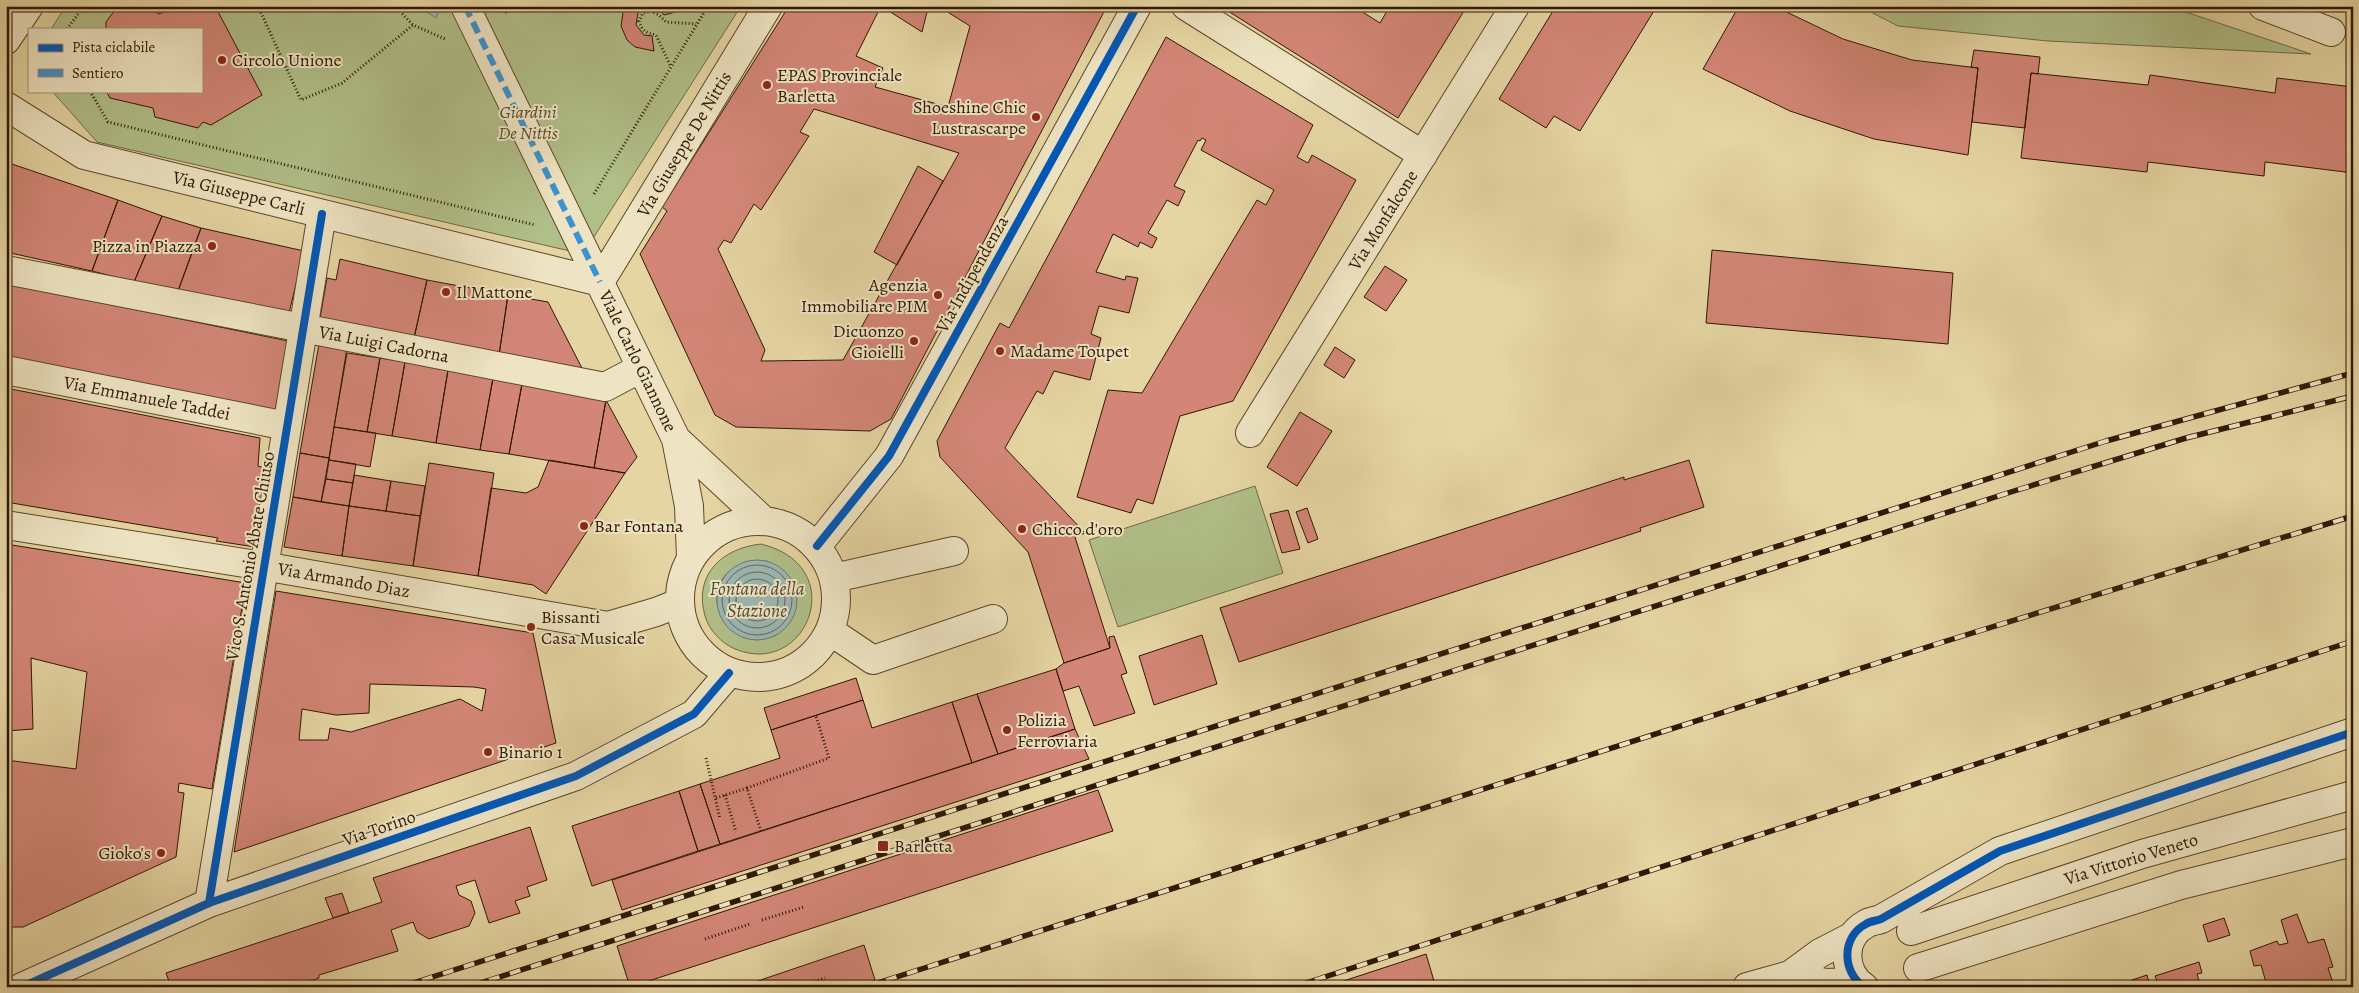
<svg xmlns="http://www.w3.org/2000/svg" width="2359" height="993" viewBox="0 0 2359 993" font-family="Alegreya,serif">
	<style>
		.green { fill: #b0be88; stroke: #706a44; fill-rule: evenodd }
		.water { fill: #9bb6b1; stroke: #70766b }
		.lines { fill: none; stroke-linecap: round; stroke-linejoin: round }
		.shore { stroke: #666659; stroke-width: 1 }
		.building { fill: #d38677; stroke: #301701; fill-rule: evenodd }
		.minor-casing { stroke: #5d4629; stroke-width: 30 }
		.path { stroke: #301701; stroke-width: 3; stroke-dasharray: 1 2.5; stroke-linecap: butt }
		.minor { stroke: #eee4c3; stroke-width: 28 }
		.rail-casing { stroke: #301701; stroke-width: 5.5 }
		.rail { stroke: #eee4c3; stroke-width: 4; stroke-dasharray: 11; stroke-linecap: butt }
		.quiet { stroke: #3d93d0; stroke-width: 6; stroke-dasharray: 12 6; stroke-linecap: butt }
		.cycleway-casing { stroke: #eee4c3; stroke-width: 11 }
		.cycleway { stroke: #0057b8; stroke-width: 8 }
		.poi-dot { fill: #8f2418; stroke: #eee4c3; stroke-width: 2 }
		.labels { text-anchor: middle; dominant-baseline: central; stroke-width: 4; stroke-linejoin: round; paint-order: stroke }
		.poi-label { font-size: 18px; fill: #301701; stroke: #eee4c3; text-anchor: start }
		.park-label { font-size: 18px; font-style: italic; fill: #56492a; stroke: #eee4c3 }
		.street-label { font-size: 18px; fill: #301701; stroke: #eee4c3 }
		.water-label { font-size: 19px; font-style: italic; fill: #504736; stroke: #eee4c3 }
	</style>
	<rect width="100%" height="100%" fill="#e5d5a2"/>
	<filter id="stains"><feTurbulence type="fractalNoise" baseFrequency=".004" numOctaves="4"/><feColorMatrix values="0 0 0 0 .2 0 0 0 0 .09 0 0 0 0 .02 0 0 0 .5 -.17"/></filter>
	<radialGradient id="worn" r=".72"><stop offset=".6" stop-color="#630" stop-opacity="0"/><stop offset="1" stop-color="#630" stop-opacity=".3"/></radialGradient>
	<!-- green -->
	<path class="green" d="M66,6H741L583,254L97,142L52,91H201V29H51Z
		M1859,6H2168L2311,54L2048,41L1898,26Z
		M1255,486L1283,573L1118,627L1089,540Z
		M761,544C852,566 807,679 735,649C721,643 709,630 705,616C693,574 723,548 761,544ZM767,561L785,572L796,589L775,636C725,651 697,591 733,569C741,564 757,563 767,561Z"/>
	<!-- water -->
	<path class="water" d="M418,6H440L436,18Z
		M717 600a40 40 0 1 1 80 0a40 40 0 1 1-80 0Z"/>
	<g class="lines">
		<!-- shore -->
		<path class="shore" d="M722 600a35 35 0 1 1 70 0a35 35 0 1 1-70 0Z
			M729 600a28 28 0 1 1 56 0a28 28 0 1 1-56 0Z
			M736 600a21 21 0 1 1 42 0a21 21 0 1 1-42 0Z"/>
	</g>
	<!-- building -->
	<path class="building" d="M123,6H145L159,14L177,6H215L262,95L211,125L203,122L198,128L155,117L153,108L110,98L106,91H201V29H106V22L115,10Z
		M624,6H646L638,13L636,25L644,35L652,36L654,51L635,47L627,40L621,26Z
		M656,6H676L679,11L664,15Z
		M789,6H881L856,56L883,68L875,87L948,107L970,26L938,6H1107L891,419L870,431L736,427L715,415L640,254L667,211L662,207ZM814,109L959,153L843,360L761,361L765,350L718,249L724,240L731,243L754,204L761,210L809,136L800,132Z
		M881,6H918L927,12L922,32Z
		M1220,6H1353L1380,23L1390,6H1467L1398,118Z
		M1556,6H1657L1580,131L1554,116L1546,128L1499,99Z
		M1739,6H1774L1843,39L1912,60L1978,68L1968,155L1874,139L1790,111L1703,69Z
		M1166,37L1313,125L1297,157L1308,163L1312,155L1356,180L1233,401L1180,416L1153,504L1137,499L1131,513L1077,497L1108,390L1142,393L1257,200L1266,205L1274,190L1201,150L1206,140L1202,138L1200,141L1198,140L1174,186L1185,191L1178,206L1167,200L1148,233L1157,238L1152,248L1140,242L1138,247L1113,234L1096,272L1125,280L1126,276L1138,278L1129,313L1099,306L1091,334L1101,338L1090,380L1054,371L1043,394L1037,391L1005,448L1085,533L1075,537L1110,648L1064,663L1028,552L940,457L937,441L1000,323L1009,328Z
		M1974,50L2040,57L2038,74L2031,73L2025,128L1972,122L1978,68L1971,67Z
		M2031,73L2148,85L2150,75L2275,93L2277,78L2353,87V173L2265,162L2264,176L2148,162L2147,172L2021,158Z
		M6,162L118,200L92,271L6,252Z
		M918,166L943,181L897,265L874,252Z
		M118,200L162,216L134,282L92,271Z
		M162,216L201,228L178,291L134,282Z
		M201,228L304,251L289,313L178,291Z
		M1712,250L1953,273L1948,344L1706,323Z
		M340,259L427,280L414,338L320,318L327,278L336,280Z
		M1385,266L1407,280L1386,311L1364,297Z
		M427,280L508,295L499,355L414,338Z
		M6,283L288,341L275,412L6,357Z
		M508,295L548,302L585,374L499,355Z
		M319,344L347,348L329,458L300,453Z
		M1335,347L1355,360L1344,378L1324,365Z
		M347,353L380,358L367,432L334,427Z
		M380,358L405,362L392,436L367,432Z
		M405,362L448,370L436,443L392,436Z
		M448,370L493,378L480,450L436,443Z
		M493,378L522,384L509,454L480,450Z
		M522,384L606,400L594,468L509,454Z
		M6,388L260,438L258,466L267,469L255,547L216,541L218,538L6,502Z
		M606,400L637,457L625,473L594,468Z
		M1300,412L1332,431L1297,486L1267,467Z
		M334,427L376,433L370,467L329,460Z
		M300,453L329,458L321,502L293,497Z
		M329,460L356,464L353,483L326,479Z
		M549,460L625,473L546,594L533,585L478,576L491,488L526,493L538,487Z
		M1689,460L1704,507L1640,528L1641,531L1239,662L1220,608L1624,477V480Z
		M429,463L494,473L478,576L413,566Z
		M354,475L391,481L386,511L349,506Z
		M326,479L353,483L349,506L321,502Z
		M391,481L425,486L420,516L386,511Z
		M293,497L349,506L342,556L284,547Z
		M349,506L420,516L413,566L342,556Z
		M1307,508L1318,539L1308,543L1296,512Z
		M1288,510L1300,549L1282,553L1270,514Z
		M6,544L246,583L212,789L179,783L178,792L184,793L176,857L23,927H6V760L76,769L87,672L31,658L33,729L6,731Z
		M276,591L533,633L556,743L234,852ZM370,684L474,687L486,689L482,711L460,699L351,732L330,728L328,740H299L302,709L336,715L369,713Z
		M1202,635L1217,684L1154,705L1139,656Z
		M1114,636L1127,673L1121,675L1135,713L1094,726L1079,686L1063,691L1056,669L1064,663L1110,648L1109,637Z
		M1056,669L1075,729L998,754L977,694Z
		M856,678L863,700L771,730L764,708Z
		M977,694L998,754L972,763L952,702Z
		M863,700L872,728L952,702L972,763L720,844L700,784L780,758L771,730Z
		M1075,729L1089,759L622,910L612,880Z
		M700,784L720,844L698,851L679,791Z
		M1098,790L1113,831L630,987L617,946Z
		M679,791L698,851L592,886L572,826Z
		M530,827L547,880L527,887L530,896L515,901L520,913L489,923L475,880L456,886L459,895L471,901L475,913L469,926L429,939L417,932L413,922L391,930L398,951L319,975V978L293,987H171L166,973L382,902L373,878Z
		M342,893L349,913L333,918L325,898Z
		M2297,914L2308,943L2324,939L2333,967L2328,968L2333,983L2341,981L2343,987H2264L2267,986L2261,965L2254,966L2250,951L2277,941L2279,945L2288,943L2281,920Z
		M2224,918L2230,935L2208,942L2203,925Z
		M864,945L875,980L855,987H740Z
		M1426,954L1434,981L1416,987H1325Z
		M2199,962L2202,973L2197,974L2201,987H2134L2132,980L2147,975L2149,983L2157,981L2155,976Z
		M146,982L148,987H136Z"/>
	<g class="lines">
		<!-- minor casing -->
		<g class="minor-casing">
			<path id="minor" d="M465,6L676,439L689,506L691,558
				M1186,6L1423,155
				M2263,6L2331,32
				M6,40L29,6
				M6,106L84,155L600,282
				M6,270L605,387L641,368
				M600,282L768,6
				M6,370L287,426
				M1250,433L1515,6
				M676,439L764,521
				M680 599a78 78 0 1 1 156 0a78 78 0 1 1-156 0Z
				M6,525L263,566L608,626L656,612L679,603
				M817,546L889,456L1137,6
				M834,578L954,551
				M830,631L873,660L993,619
				M209,903L322,214
				M1911,931L2142,854L2353,795
				M1918,968L2181,885L2353,842
				M1790,975L1825,983L1856,982
				M22,987L209,903L576,776L694,714L729,673
				M1747,987L1790,975L1820,953L1853,936
				M1864,987C1842,972 1841,937 1866,924C1870,921 1876,921 1881,919L2000,851L2353,732"/>
		</g>
		<!-- path -->
		<path class="path" d="M258,6L301,100L342,83L413,25L445,39
			M395,6L413,25
			M505,13L509,6
			M67,29L84,6
			M670,65L656,35C646,33 642,31 639,21L643,13L651,11L659,15L666,22L696,24
			M90,91L108,122L535,225
			M594,194L708,6
			M706,758L720,819
			M747,788L829,758L816,716
			M725,795L736,832
			M716,798L747,788L761,831
			M762,920L804,907
			M705,939L750,924
			M798,987L825,978"/>
		<!-- minor -->
		<use href="#minor" class="minor"/>
		<!-- rail casing -->
		<g class="rail-casing">
			<path id="rail" d="M401,987L2106,441L2353,373
				M468,987L2014,491L2186,438L2353,396
				M865,987L1943,642L2353,516
				M1294,987L2353,641"/>
		</g>
		<!-- rail -->
		<use href="#rail" class="rail"/>
		<!-- quiet -->
		<path class="quiet" d="M465,6L600,282"/>
		<!-- cycleway casing -->
		<g class="cycleway-casing">
			<path id="cycleway" d="M817,546L889,456L1137,6
				M209,903L322,214
				M22,987L209,903L576,776L694,714L729,673
				M1864,987C1842,972 1841,937 1866,924C1870,921 1876,921 1881,919L2000,851L2353,732"/>
		</g>
		<!-- cycleway -->
		<use href="#cycleway" class="cycleway"/>
	</g>
	<!-- markers -->
	<g class="poi-dot">
		<circle cx="222" cy="60" r="5"/>
		<circle cx="767" cy="85" r="5"/>
		<circle cx="1036" cy="117" r="5"/>
		<circle cx="212" cy="246" r="5"/>
		<circle cx="446" cy="292" r="5"/>
		<circle cx="938" cy="295" r="5"/>
		<circle cx="914" cy="341" r="5"/>
		<circle cx="1000" cy="351" r="5"/>
		<circle cx="584" cy="526" r="5"/>
		<circle cx="1022" cy="529" r="5"/>
		<circle cx="531" cy="627" r="5"/>
		<circle cx="1007" cy="730" r="5"/>
		<circle cx="488" cy="752" r="5"/>
		<rect x="877" y="840" width="12" height="12" rx="2.5"/>
		<circle cx="161" cy="853" r="5"/>
	</g>
	<g class="labels">
		<!-- poi labels -->
		<g class="poi-label">
			<text x="232" y="60">Circolo Unione</text>
			<text x="777" y="75">EPAS Provinciale<tspan x="777" dy="21">Barletta</tspan></text>
			<text x="1026" y="107" text-anchor="end">Shoeshine Chic<tspan x="1026" dy="21">Lustrascarpe</tspan></text>
			<text x="202" y="246" text-anchor="end">Pizza in Piazza</text>
			<text x="928" y="285" text-anchor="end">Agenzia<tspan x="928" dy="21">Immobiliare PIM</tspan></text>
			<text x="456" y="292">Il Mattone</text>
			<text x="904" y="331" text-anchor="end">Dicuonzo<tspan x="904" dy="21">Gioielli</tspan></text>
			<text x="1010" y="351">Madame Toupet</text>
			<text x="594" y="526">Bar Fontana</text>
			<text x="1032" y="529">Chicco d'oro</text>
			<text x="541" y="617">Bissanti<tspan x="541" dy="21">Casa Musicale</tspan></text>
			<text x="1017" y="720">Polizia<tspan x="1017" dy="21">Ferroviaria</tspan></text>
			<text x="498" y="752">Binario 1</text>
			<text x="894" y="846">Barletta</text>
			<text x="151" y="853" text-anchor="end">Gioko's</text>
		</g>
		<!-- park labels -->
		<g class="park-label">
			<text x="528" y="112">Giardini<tspan x="528" dy="21">De Nittis</tspan></text>
		</g>
		<!-- street labels -->
		<g class="street-label">
			<text transform="translate(684 144) rotate(-59)">Via Giuseppe De Nittis</text>
			<text transform="translate(239 193) rotate(14)">Via Giuseppe Carli</text>
			<text transform="translate(1383 220) rotate(-58)">Via Monfalcone</text>
			<text transform="translate(972 274) rotate(-61)">Via Indipendenza</text>
			<text transform="translate(384 344) rotate(11)">Via Luigi Cadorna</text>
			<text transform="translate(638 361) rotate(64)">Viale Carlo Giannone</text>
			<text transform="translate(147 398) rotate(11)">Via Emmanuele Taddei</text>
			<text transform="translate(250 556) rotate(-80)">Vico S. Antonio Abate Chiuso</text>
			<text transform="translate(344 580) rotate(10)">Via Armando Diaz</text>
			<text transform="translate(379 828) rotate(-19)">Via Torino</text>
			<text transform="translate(2131 859) rotate(-17)">Via Vittorio Veneto</text>
		</g>
		<!-- water labels -->
		<g class="water-label">
			<text x="757" y="589">Fontana della<tspan x="757" dy="22">Stazione</tspan></text>
		</g>
	</g>
	<!-- margin -->
	<rect width="2359" height="993" fill="none" stroke="#e5d5a2" stroke-width="25"/>
	<rect x="8" y="8" width="2344" height="978" fill="none" stroke="#301701" stroke-width="2.5"/>
	<rect x="12" y="12" width="2334" height="968" fill="none" stroke="#301701"/>
	<!-- legend -->
	<rect x="28" y="28" width="175" height="65" fill="#eee4c3" stroke="#a29275"/>
	<rect x="38" y="44" width="25" height="8" fill="#0057b8" stroke="#a29275"/>
	<text x="72" y="52" font-size="15" fill="#301701">Pista ciclabile</text>
	<rect x="38" y="69" width="25" height="8" fill="#3d93d0" stroke="#a29275"/>
	<text x="72" y="78" font-size="15" fill="#301701">Sentiero</text>
	<rect width="100%" height="100%" filter="url(#stains)"/>
	<rect width="100%" height="100%" fill="url(#worn)"/>
</svg>
